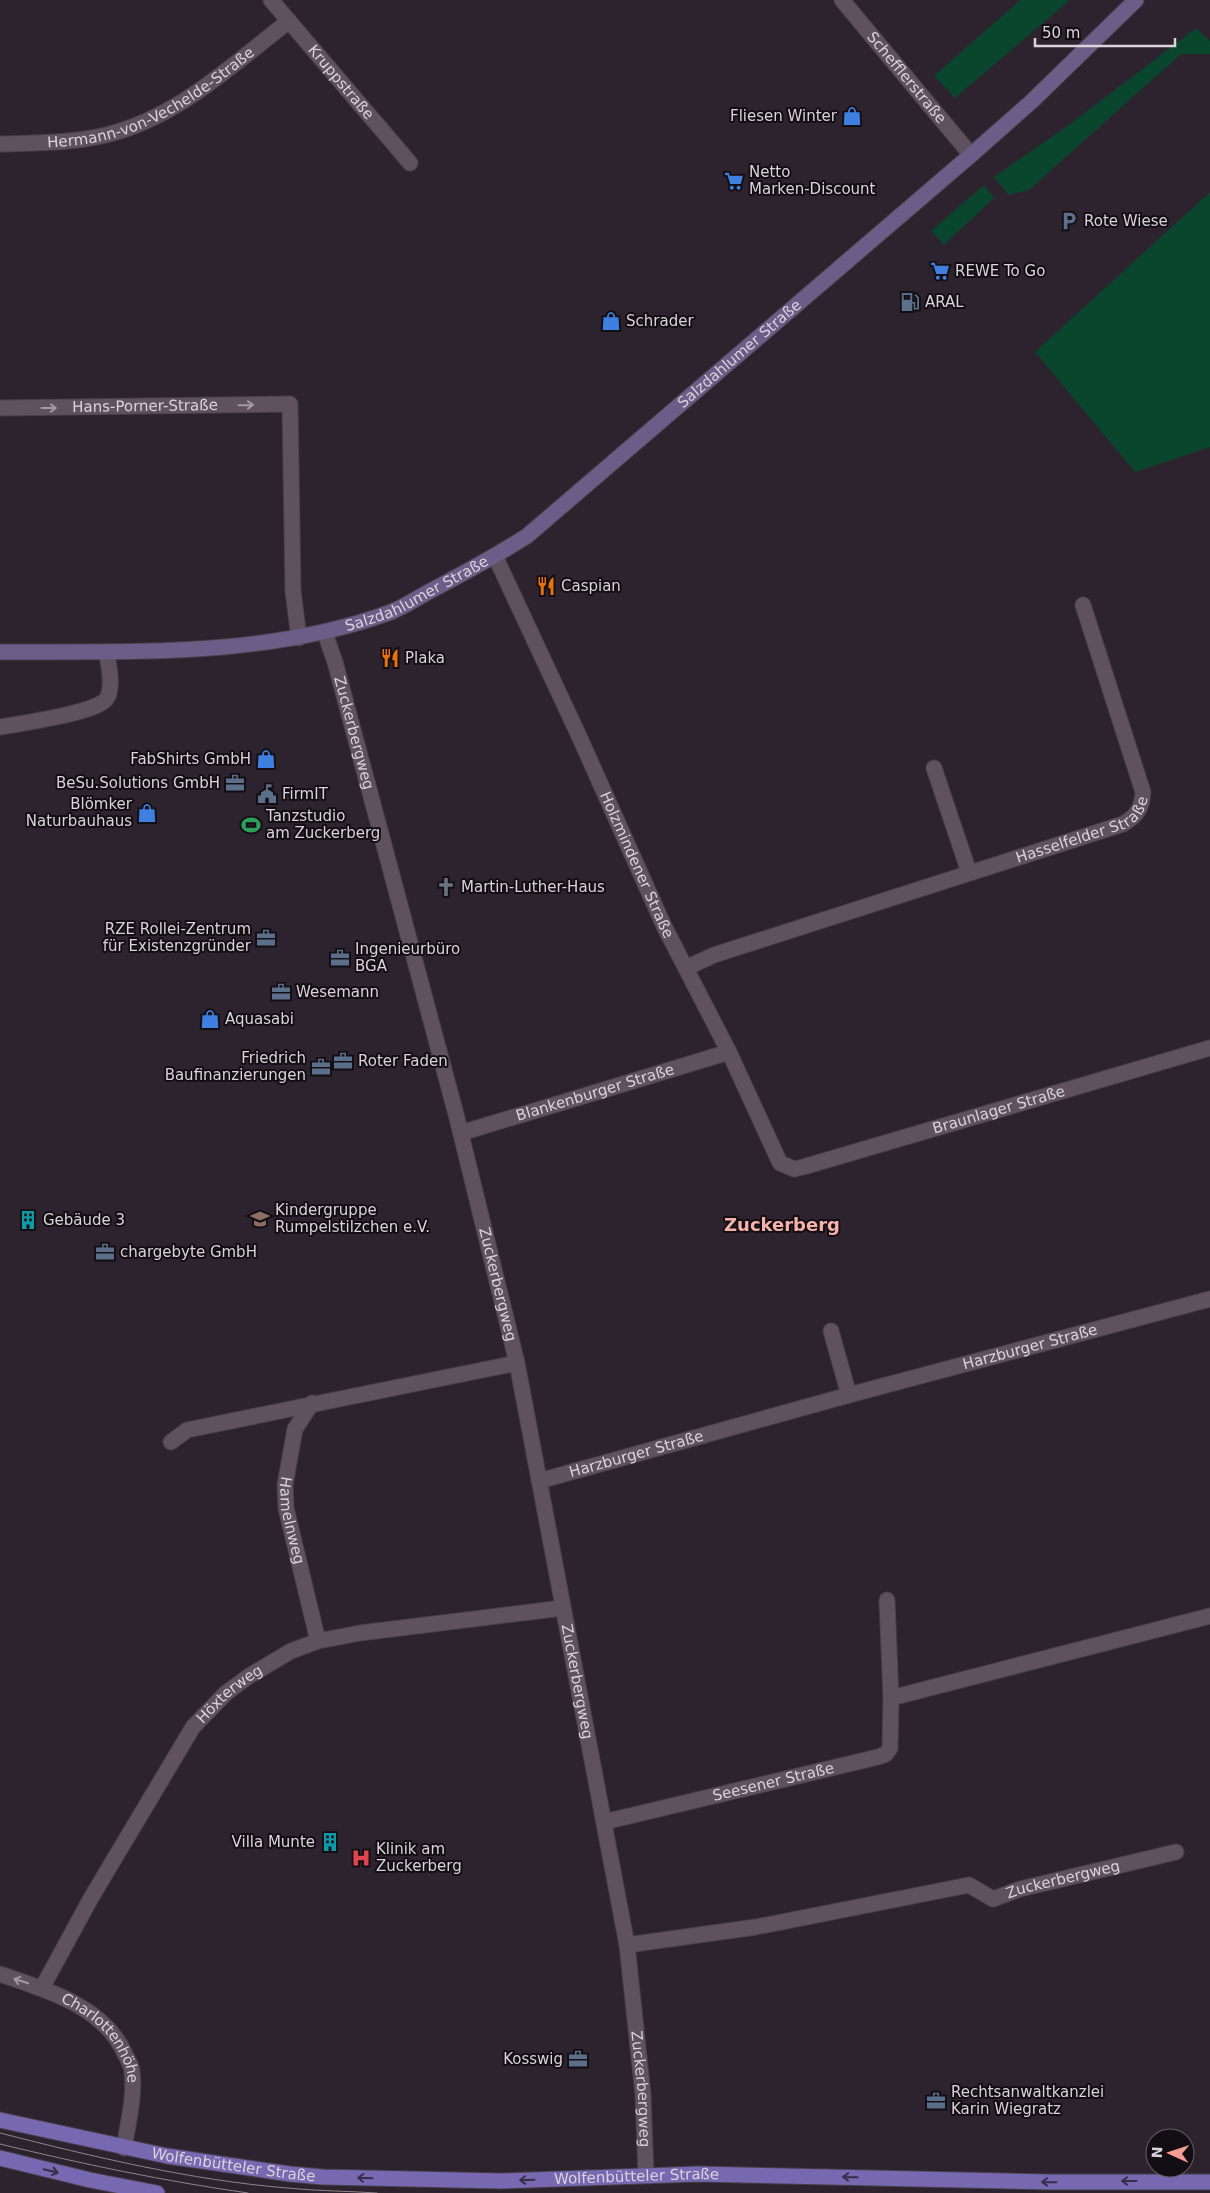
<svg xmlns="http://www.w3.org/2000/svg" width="1210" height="2193" viewBox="0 0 1210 2193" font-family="'DejaVu Sans',sans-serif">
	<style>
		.green { fill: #0a452e }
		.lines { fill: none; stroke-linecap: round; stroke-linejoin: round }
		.street-casing { stroke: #484049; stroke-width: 17 }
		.secondary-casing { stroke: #484049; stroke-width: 17 }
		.primary-casing { stroke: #484049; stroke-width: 17 }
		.street { stroke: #5e525f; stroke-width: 15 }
		.secondary { stroke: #6a5d88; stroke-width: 15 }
		.primary { stroke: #7668b1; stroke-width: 15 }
		.tram { stroke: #8d858e; stroke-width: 1 }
		.oneway { stroke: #a299a3 }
		.oneway2 { stroke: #362e4a }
		.labels { text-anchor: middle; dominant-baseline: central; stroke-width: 4; stroke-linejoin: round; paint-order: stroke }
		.street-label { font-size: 15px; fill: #dad3db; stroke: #130e13 }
		.poi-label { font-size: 15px; fill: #dad3db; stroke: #130e13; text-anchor: start }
		.quarter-label { font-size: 18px; font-weight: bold; fill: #f5b2ab; stroke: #130e13 }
	</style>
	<rect width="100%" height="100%" fill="#2d232e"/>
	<!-- green -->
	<path class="green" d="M1020,0H1070L955,98L934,76Z
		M1196,28L1210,41V54H1181L1029,190L1009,195L994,177L1073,122Z
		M984,185L994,198L944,245L931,231Z
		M1210,192V447L1135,472L1035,352Z"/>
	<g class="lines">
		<!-- street casing -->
		<g class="street-casing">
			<g id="street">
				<path id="s1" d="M271,0L410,163"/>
				<path id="s2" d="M842,0L971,155"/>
				<path id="s3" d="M0,144C35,143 72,143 106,135C177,118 232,65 289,21"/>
				<path id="s4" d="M0,408L290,404L293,591L299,638"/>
				<path id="s5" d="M495,556L579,736L664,926L729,1052L780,1163L794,1169L803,1167L1210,1048"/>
				<path id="s6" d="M325,633L335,662L457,1118L517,1363L627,1945L643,2094L646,2175"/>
				<path d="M0,727C18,724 101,712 107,698C114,686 108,665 107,652"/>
				<path d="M934,768L969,872"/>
				<path id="s7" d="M686,968L714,955L1123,824C1137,816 1142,808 1143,792L1083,605"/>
				<path id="s8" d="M461,1133L729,1052"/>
				<path d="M831,1331L849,1395"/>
				<path id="s9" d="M312,1403L295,1429L285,1485L286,1508L318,1641"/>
				<path d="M171,1442L187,1430L517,1363"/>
				<path id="s10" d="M539,1481L849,1395L1210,1299"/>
				<path d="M887,1600L891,1698"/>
				<path id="s11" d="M604,1822L878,1757L886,1754L890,1748L891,1698L1210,1616"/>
				<path id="s12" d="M627,1945L756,1927L969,1885L993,1899L1020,1889L1176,1852"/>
				<path id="s13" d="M0,1974C46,1990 104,2006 125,2054C128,2060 132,2066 132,2072C135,2097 128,2123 124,2148"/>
				<path id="s14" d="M42,1988L91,1898L193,1727L226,1693L249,1676L291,1651L318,1641L360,1633L563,1608"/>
			</g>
		</g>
		<!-- secondary casing -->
		<g class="secondary-casing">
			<g id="secondary">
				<path id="s15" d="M0,652C131,651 266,658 391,612C406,606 420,596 434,589C466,572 497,555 527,536L971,155L1031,102L1136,0"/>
			</g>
		</g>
		<!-- primary casing -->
		<g class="primary-casing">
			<g id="primary">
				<path id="s16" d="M0,2120L167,2156L290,2174L323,2177L501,2181L698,2174L1050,2182H1210"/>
				<path d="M0,2158L90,2180L157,2193"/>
			</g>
		</g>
		<!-- street -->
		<use href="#street" class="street"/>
		<!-- secondary -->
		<use href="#secondary" class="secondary"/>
		<!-- primary -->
		<use href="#primary" class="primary"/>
		<!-- tram -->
		<path class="tram" d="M0,2133C94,2157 190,2180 287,2188C317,2191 347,2191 377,2193
			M0,2144C82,2164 164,2181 248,2193"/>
	</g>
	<!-- one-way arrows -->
	<defs><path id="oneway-shaft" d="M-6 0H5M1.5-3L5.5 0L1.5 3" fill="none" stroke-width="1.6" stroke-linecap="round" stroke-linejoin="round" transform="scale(1.25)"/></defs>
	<g class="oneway">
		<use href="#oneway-shaft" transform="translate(246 405) rotate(-1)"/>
		<use href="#oneway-shaft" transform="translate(49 408)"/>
		<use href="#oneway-shaft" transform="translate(21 1981) rotate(-162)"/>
	</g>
	<g class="oneway2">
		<use href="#oneway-shaft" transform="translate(51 2171) rotate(13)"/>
		<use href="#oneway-shaft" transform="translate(850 2177) rotate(-179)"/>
		<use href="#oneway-shaft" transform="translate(365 2178) rotate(-178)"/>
		<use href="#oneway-shaft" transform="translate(527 2180) rotate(178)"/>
		<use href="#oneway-shaft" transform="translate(1129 2181) rotate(180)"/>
		<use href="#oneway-shaft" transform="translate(1049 2182) rotate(-179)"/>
	</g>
	<!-- icons -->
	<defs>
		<g id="shop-bare" transform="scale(1.5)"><path d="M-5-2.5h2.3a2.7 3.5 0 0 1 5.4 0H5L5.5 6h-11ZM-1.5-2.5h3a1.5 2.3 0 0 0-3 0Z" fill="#3f7fe0" stroke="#130e13" stroke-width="2.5" paint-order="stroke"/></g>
		<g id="supermarket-bare" transform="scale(1.5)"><path d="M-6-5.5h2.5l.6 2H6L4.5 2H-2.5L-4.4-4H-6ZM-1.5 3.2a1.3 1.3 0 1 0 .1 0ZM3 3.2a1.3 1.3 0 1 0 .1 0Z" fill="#3f7fe0" stroke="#130e13" stroke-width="2.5" paint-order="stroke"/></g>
		<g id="parking-bare" transform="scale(1.5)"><path d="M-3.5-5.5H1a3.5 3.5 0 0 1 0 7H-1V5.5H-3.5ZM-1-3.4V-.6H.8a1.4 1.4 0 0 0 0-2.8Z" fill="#5c6f8a" stroke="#130e13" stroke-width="2.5" paint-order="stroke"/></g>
		<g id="fuel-bare" transform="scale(1.5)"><path d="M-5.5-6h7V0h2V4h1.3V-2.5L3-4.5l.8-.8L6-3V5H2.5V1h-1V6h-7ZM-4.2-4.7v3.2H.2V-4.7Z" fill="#5c6f8a" stroke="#130e13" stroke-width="2.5" paint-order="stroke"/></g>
		<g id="restaurant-bare" transform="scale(1.5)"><path d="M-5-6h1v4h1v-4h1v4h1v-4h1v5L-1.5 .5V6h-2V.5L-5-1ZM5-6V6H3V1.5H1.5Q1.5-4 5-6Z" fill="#e8710a" stroke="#130e13" stroke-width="2.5" paint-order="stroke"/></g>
		<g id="office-bare" transform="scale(1.5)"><path d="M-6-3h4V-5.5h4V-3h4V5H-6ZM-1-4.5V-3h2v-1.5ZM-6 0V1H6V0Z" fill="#5c6f8a" stroke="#130e13" stroke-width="2.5" paint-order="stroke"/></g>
		<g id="civic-bare" transform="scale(1.5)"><path d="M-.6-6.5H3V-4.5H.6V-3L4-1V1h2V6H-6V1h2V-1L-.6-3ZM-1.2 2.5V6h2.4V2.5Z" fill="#5c6f8a" stroke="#130e13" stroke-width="2.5" paint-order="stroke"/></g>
		<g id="stadium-bare" transform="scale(1.5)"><path d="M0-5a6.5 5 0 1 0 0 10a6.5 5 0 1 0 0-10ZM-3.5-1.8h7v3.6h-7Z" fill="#2e9e5b" stroke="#130e13" stroke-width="2.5" paint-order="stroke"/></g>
		<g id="church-bare" transform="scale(1.5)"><path d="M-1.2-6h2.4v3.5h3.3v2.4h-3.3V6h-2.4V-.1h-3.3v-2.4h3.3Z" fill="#6b7280" stroke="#130e13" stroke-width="2.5" paint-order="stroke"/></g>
		<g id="school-bare" transform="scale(1.5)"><path d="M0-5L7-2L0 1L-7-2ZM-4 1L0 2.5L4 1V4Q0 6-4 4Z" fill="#8d6e63" stroke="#130e13" stroke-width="2.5" paint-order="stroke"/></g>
		<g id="building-bare" transform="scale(1.5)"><path d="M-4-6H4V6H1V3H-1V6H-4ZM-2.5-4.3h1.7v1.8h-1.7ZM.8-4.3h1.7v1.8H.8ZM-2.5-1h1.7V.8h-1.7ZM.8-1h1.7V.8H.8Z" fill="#0f9aa8" stroke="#130e13" stroke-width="2.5" paint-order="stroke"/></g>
		<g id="hospital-bare" transform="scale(1.5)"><path d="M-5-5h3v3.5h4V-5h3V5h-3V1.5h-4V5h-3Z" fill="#e0444e" stroke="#130e13" stroke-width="2.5" paint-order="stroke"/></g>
	</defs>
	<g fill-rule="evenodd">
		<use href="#shop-bare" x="852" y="116"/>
		<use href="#supermarket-bare" x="734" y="181"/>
		<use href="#parking-bare" x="1069" y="221"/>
		<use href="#supermarket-bare" x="940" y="271"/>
		<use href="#fuel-bare" x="910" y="302"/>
		<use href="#shop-bare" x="611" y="321"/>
		<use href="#restaurant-bare" x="546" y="586"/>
		<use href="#restaurant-bare" x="390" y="658"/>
		<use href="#shop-bare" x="266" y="759"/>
		<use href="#office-bare" x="235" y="783"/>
		<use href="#civic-bare" x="267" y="794"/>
		<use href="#shop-bare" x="147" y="813"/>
		<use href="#stadium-bare" x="251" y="825"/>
		<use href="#church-bare" x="446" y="887"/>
		<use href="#office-bare" x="266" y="938"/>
		<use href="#office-bare" x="340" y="958"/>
		<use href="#office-bare" x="281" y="992"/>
		<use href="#shop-bare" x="210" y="1019"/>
		<use href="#office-bare" x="343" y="1061"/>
		<use href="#office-bare" x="321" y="1067"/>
		<use href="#school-bare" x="260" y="1219"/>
		<use href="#building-bare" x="28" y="1220"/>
		<use href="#office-bare" x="105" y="1252"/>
		<use href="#building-bare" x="330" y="1842"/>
		<use href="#hospital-bare" x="361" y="1858"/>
		<use href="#office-bare" x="578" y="2059"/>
		<use href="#office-bare" x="936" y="2101"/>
	</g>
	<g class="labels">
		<!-- street labels -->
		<g class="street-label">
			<text stroke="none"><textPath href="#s2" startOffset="101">Schefflerstraße</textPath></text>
			<text stroke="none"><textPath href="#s1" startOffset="108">Kruppstraße</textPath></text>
			<text stroke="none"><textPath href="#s3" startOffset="162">Hermann-von-Vechelde-Straße</textPath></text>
			<text stroke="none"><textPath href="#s15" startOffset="831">Salzdahlumer Straße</textPath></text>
			<text stroke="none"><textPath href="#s4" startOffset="145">Hans-Porner-Straße</textPath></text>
			<text stroke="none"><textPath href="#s15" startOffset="426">Salzdahlumer Straße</textPath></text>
			<text stroke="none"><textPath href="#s6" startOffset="104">Zuckerbergweg</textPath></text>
			<text stroke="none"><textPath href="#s7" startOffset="422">Hasselfelder Straße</textPath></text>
			<text stroke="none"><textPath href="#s5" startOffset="340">Holzmindener Straße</textPath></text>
			<text stroke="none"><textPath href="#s8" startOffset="140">Blankenburger Straße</textPath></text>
			<text stroke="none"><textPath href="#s5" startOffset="899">Braunlager Straße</textPath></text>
			<text stroke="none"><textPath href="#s6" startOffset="674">Zuckerbergweg</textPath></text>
			<text stroke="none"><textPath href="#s10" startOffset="509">Harzburger Straße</textPath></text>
			<text stroke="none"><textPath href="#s10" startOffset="101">Harzburger Straße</textPath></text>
			<text stroke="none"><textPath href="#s9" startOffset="124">Hamelnweg</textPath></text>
			<text stroke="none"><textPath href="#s6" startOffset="1079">Zuckerbergweg</textPath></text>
			<text stroke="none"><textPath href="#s14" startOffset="351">Höxterweg</textPath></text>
			<text stroke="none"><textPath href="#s11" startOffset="174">Seesener Straße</textPath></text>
			<text stroke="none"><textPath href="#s12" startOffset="448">Zuckerbergweg</textPath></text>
			<text stroke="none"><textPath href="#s13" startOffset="125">Charlottenhöhe</textPath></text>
			<text stroke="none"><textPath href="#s6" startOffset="1492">Zuckerbergweg</textPath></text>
			<text stroke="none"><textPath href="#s16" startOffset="238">Wolfenbütteler Straße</textPath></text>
			<text stroke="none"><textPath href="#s16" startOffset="642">Wolfenbütteler Straße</textPath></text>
		</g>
		<!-- poi labels -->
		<g class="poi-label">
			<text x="837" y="116" text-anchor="end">Fliesen Winter</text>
			<text x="749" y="172">Netto<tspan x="749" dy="17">Marken-Discount</tspan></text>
			<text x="1084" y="221">Rote Wiese</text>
			<text x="955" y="271">REWE To Go</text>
			<text x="925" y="302">ARAL</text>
			<text x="626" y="321">Schrader</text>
			<text x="561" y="586">Caspian</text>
			<text x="405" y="658">Plaka</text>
			<text x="251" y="759" text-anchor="end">FabShirts GmbH</text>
			<text x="220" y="783" text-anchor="end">BeSu.Solutions GmbH</text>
			<text x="282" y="794">FirmIT</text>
			<text x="132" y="804" text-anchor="end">Blömker<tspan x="132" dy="17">Naturbauhaus</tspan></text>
			<text x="266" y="816">Tanzstudio<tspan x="266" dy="17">am Zuckerberg</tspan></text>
			<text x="461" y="887">Martin-Luther-Haus</text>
			<text x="251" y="929" text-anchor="end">RZE Rollei-Zentrum<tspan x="251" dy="17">für Existenzgründer</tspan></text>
			<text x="355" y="949">Ingenieurbüro<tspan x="355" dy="17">BGA</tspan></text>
			<text x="296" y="992">Wesemann</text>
			<text x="225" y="1019">Aquasabi</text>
			<text x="306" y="1058" text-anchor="end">Friedrich<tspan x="306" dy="17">Baufinanzierungen</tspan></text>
			<text x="358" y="1061">Roter Faden</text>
			<text x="275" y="1210">Kindergruppe<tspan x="275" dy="17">Rumpelstilzchen e.V.</tspan></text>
			<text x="43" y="1220">Gebäude 3</text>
			<text x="120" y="1252">chargebyte GmbH</text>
			<text x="315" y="1842" text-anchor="end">Villa Munte</text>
			<text x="376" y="1849">Klinik am<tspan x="376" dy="17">Zuckerberg</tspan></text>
			<text x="563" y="2059" text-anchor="end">Kosswig</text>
			<text x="951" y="2092">Rechtsanwaltkanzlei<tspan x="951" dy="17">Karin Wiegratz</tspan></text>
		</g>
		<!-- quarter labels -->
		<g class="quarter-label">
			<text x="782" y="1224">Zuckerberg</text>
		</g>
	</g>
	<!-- north arrow -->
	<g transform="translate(1170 2153) rotate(273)"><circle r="24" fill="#130e13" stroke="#635d63"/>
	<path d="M0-4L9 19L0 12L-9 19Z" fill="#f59c93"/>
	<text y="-8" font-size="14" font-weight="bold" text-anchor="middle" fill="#dad3db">N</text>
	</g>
	<!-- scale -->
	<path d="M1035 38v8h140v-8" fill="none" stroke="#dad3db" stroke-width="2.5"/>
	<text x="1042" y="38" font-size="15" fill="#dad3db" stroke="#130e13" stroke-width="4" paint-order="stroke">50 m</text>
</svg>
